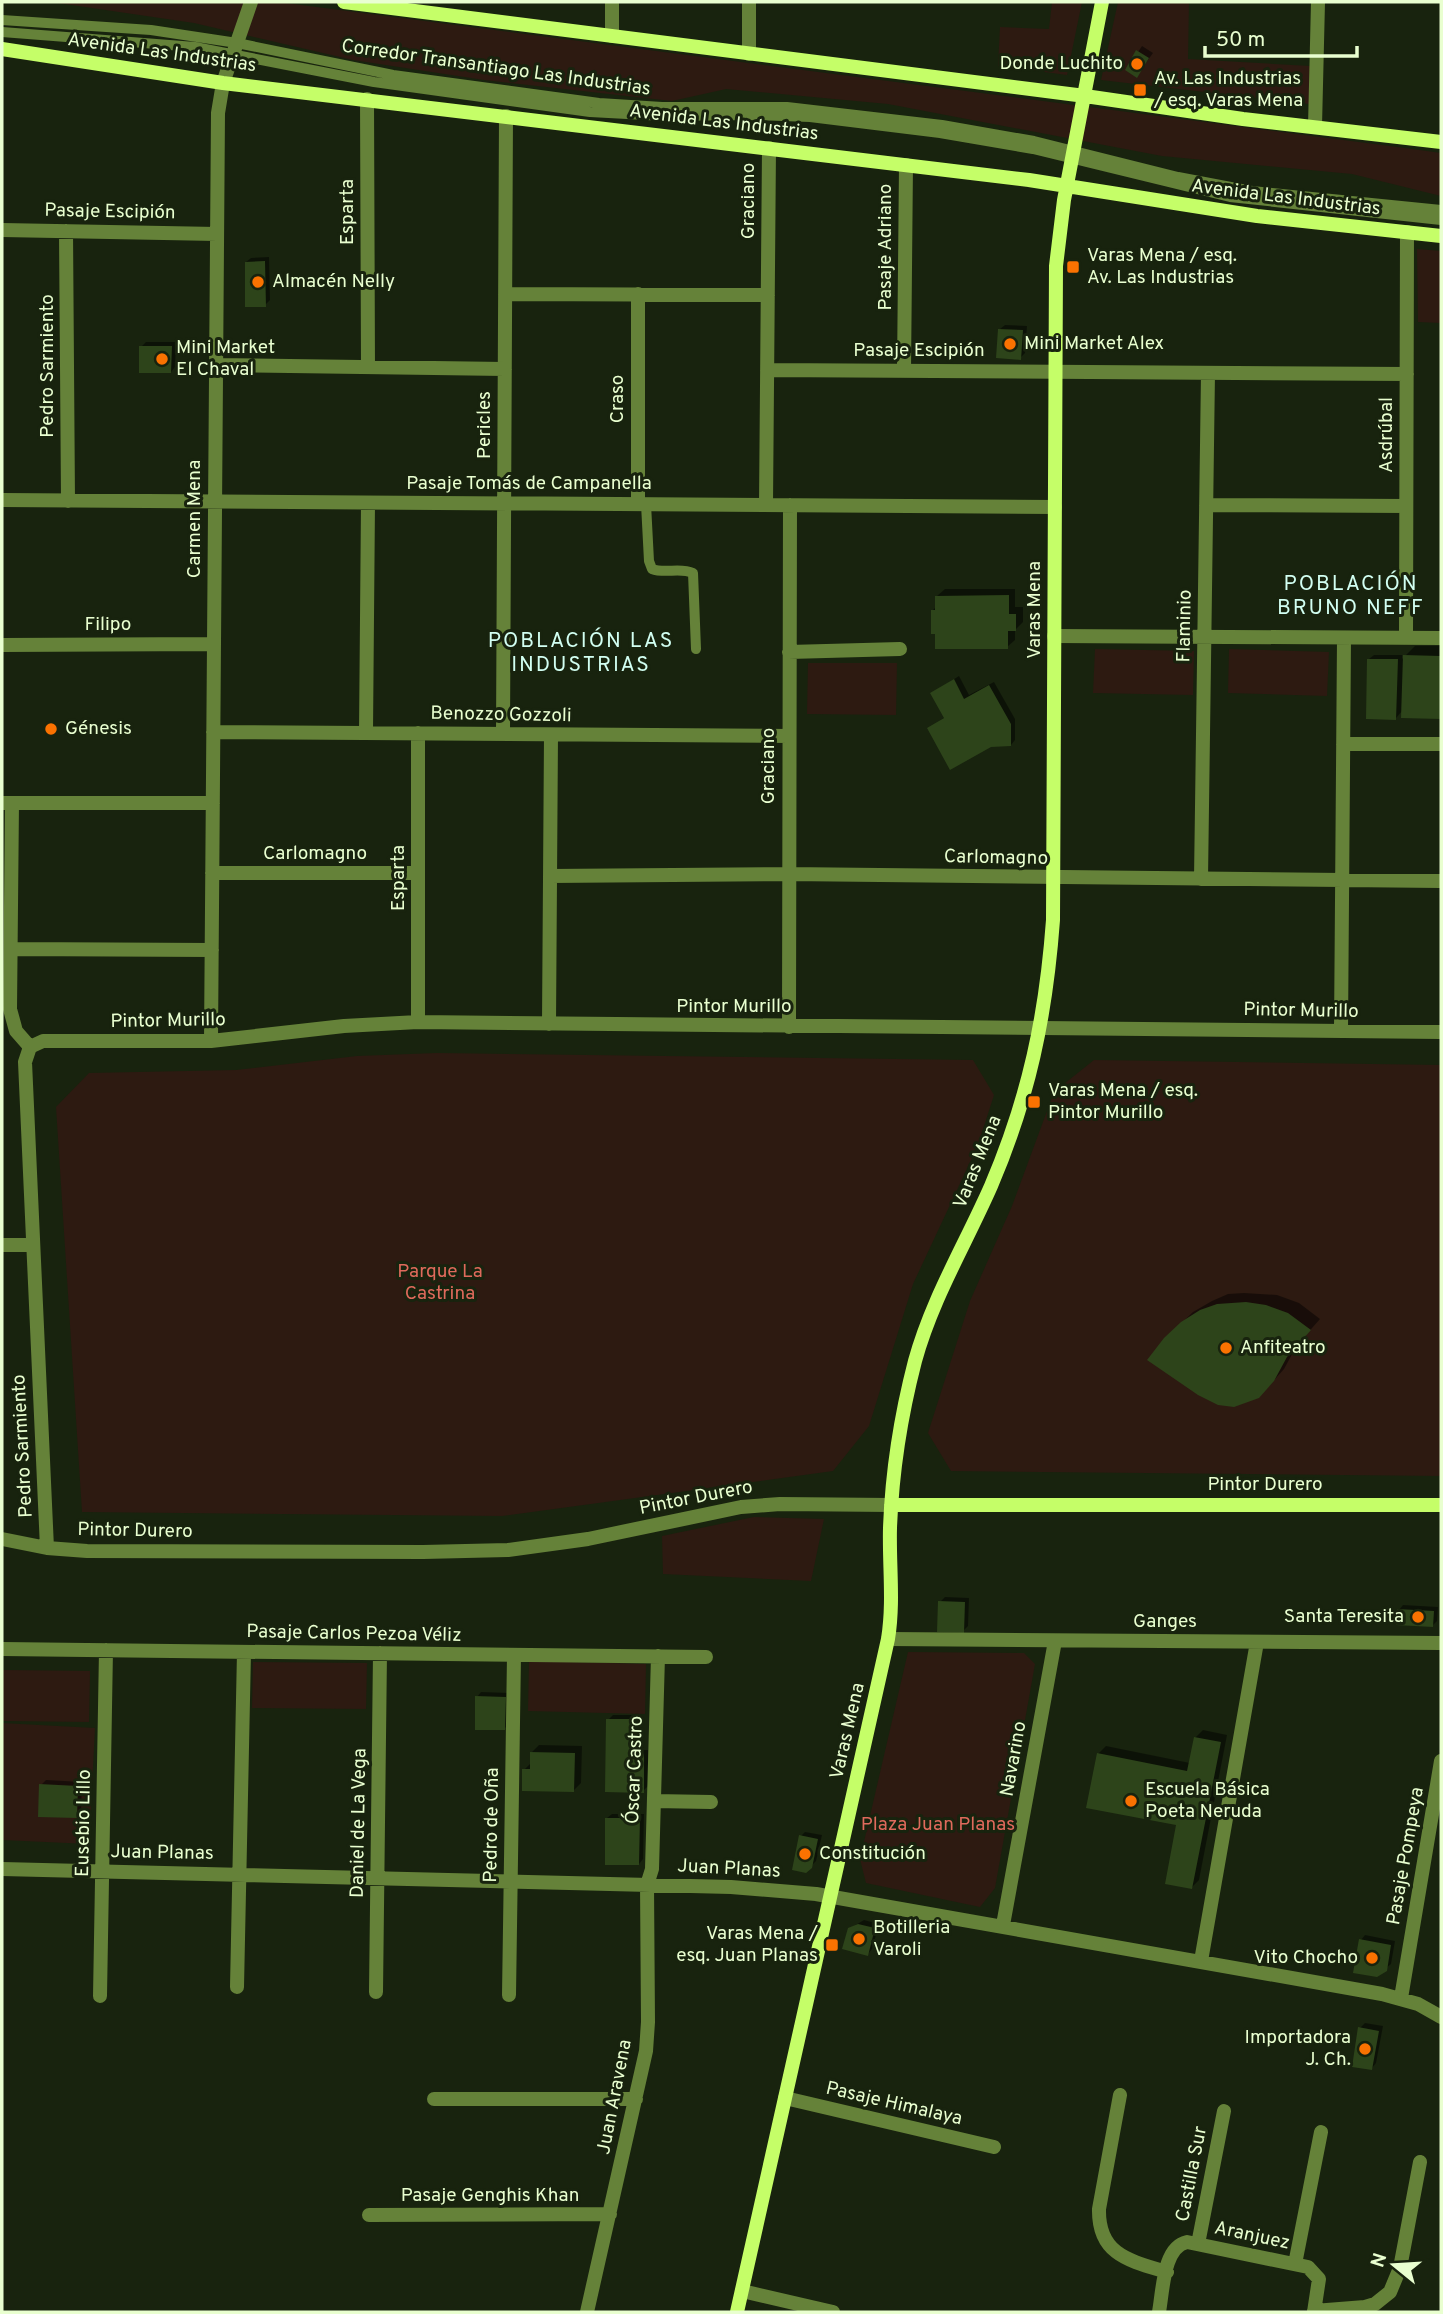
<svg xmlns="http://www.w3.org/2000/svg" width="1443" height="2314" viewBox="0 0 1443 2314" font-family="Overpass,sans-serif">
	<style>
		.green { fill: #2d1a11 }
		.shadow { fill: #0007 }
		.building { fill: #2d441a }
		.lines { fill: none; stroke-linecap: round; stroke-linejoin: round }
		.lane { stroke: #658239; stroke-width: 10 }
		.street { stroke: #658239; stroke-width: 14 }
		.secondary { stroke: #c5fe68; stroke-width: 14 }
		.poi-dot { fill: #fa7201; stroke: #18230e; stroke-width: 2.5 }
		.labels { text-anchor: middle; dominant-baseline: central; stroke-width: 6; stroke-linejoin: round; paint-order: stroke }
		.street-label { font-size: 19px; fill: #e9ffd0; stroke: #18230e }
		.poi-label { font-size: 19px; fill: #e9ffd0; stroke: #18230e; text-anchor: start }
		.park-label { font-size: 19px; fill: #df6a5c; stroke: #18230e }
		.neighbourhood-label { font-size: 21px; letter-spacing: 2px; fill: #d2fff2; stroke: #18230e }
	</style>
	<rect width="100%" height="100%" fill="#18230e"/>
	<!-- green -->
	<path class="green" d="M51,2H278L1405,148L1441,153V196L1352,174L1162,156L888,104L726,89L672,101L484,80L353,60L194,23Z
		M1052,2H1082L1067,75L998,66L1000,27L1049,29Z
		M1118,2H1189L1188,59L1310,66L1309,104L1101,80Z
		M1417,249L1441,251V323L1418,322Z
		M1095,649L1194,651L1193,695L1093,693Z
		M1229,649L1329,652L1327,696L1228,693Z
		M808,663H897L896,715L807,714Z
		M437,1053L973,1060L994,1095L978,1145L913,1284L869,1426L833,1471L502,1516L82,1512L56,1107L89,1073L236,1070L357,1056Z
		M1094,1060L1441,1065V1476L951,1471L928,1433L970,1301L1012,1206L1054,1092Z
		M754,1517L824,1519L811,1581L663,1574L662,1536Z
		M908,1652L1024,1653L1035,1664L995,1888L980,1907L866,1883L860,1859Z
		M529,1661L646,1664L645,1714L528,1711Z
		M253,1662L367,1663L366,1709L252,1708Z
		M2,1670L90,1671L89,1722L2,1721Z
		M2,1723L95,1728L89,1844L2,1840Z"/>
	<!-- shadow -->
	<path class="shadow" d="M1142,46L1153,53L1137,75L1127,69Z
		M269,257L270,300L265,305L246,262L251,258Z
		M1005,325L1027,326L1025,353L1020,358L1000,329Z
		M146,342H176L175,367L171,372L141,347Z
		M945,589H1015V607H1023V622L1015,630V640L1007,647L936,632L932,611L937,606V596Z
		M1415,646H1441V717L1403,716V710L1396,718L1369,659L1374,655H1402V659Z
		M959,676L969,695L994,682L1015,719V740L1011,745L929,728L945,717L932,693Z
		M1244,1293L1277,1295L1299,1303L1320,1319L1297,1345L1284,1369L1269,1386L1165,1339L1193,1312L1212,1301L1228,1294Z
		M945,1597L969,1598L968,1626L963,1631L940,1602Z
		M1403,1605L1438,1607L1437,1621L1433,1625L1399,1610Z
		M481,1692L510,1693L509,1724L505,1728L477,1697Z
		M613,1715H635L634,1750H648V1786L643,1791L608,1720Z
		M1203,1730L1227,1735L1199,1880L1192,1887L1178,1824L1098,1754L1106,1746L1190,1763L1195,1738Z
		M539,1745L582,1746L581,1783L574,1790L524,1770L532,1762V1752Z
		M46,1780L82,1782L81,1812L76,1816L41,1785Z
		M612,1814H644L643,1859L639,1864L607,1818Z
		M805,1832L822,1835L816,1861L806,1871L801,1836Z
		M864,1920L879,1924L872,1949L868,1954L849,1929Z
		M1365,1935L1395,1941L1391,1964L1385,1969L1361,1940Z
		M1365,2023L1383,2026L1376,2063L1372,2068L1360,2028Z"/>
	<!-- building -->
	<path class="building" d="M1136,50L1149,58L1137,78L1125,70Z
		M265,261L266,307H245V262Z
		M998,329L1023,330L1021,360L996,358Z
		M139,346H172L171,373H139Z
		M1009,595V614H1016V631H1008V649H935V634H931V610H935V596Z
		M1403,655L1441,656V719L1401,718Z
		M1367,659H1398L1396,720L1366,719Z
		M954,679L964,699L989,685L1011,724V746L991,747L950,770L927,728L944,718L930,693Z
		M1246,1302L1266,1305L1288,1313L1311,1330L1287,1357L1274,1381L1259,1398L1234,1407L1218,1405L1198,1395L1147,1360L1164,1338L1181,1322L1200,1310L1217,1304Z
		M938,1601L965,1602L964,1633L937,1632Z
		M1397,1609L1434,1611L1433,1627L1396,1625Z
		M475,1696L506,1697L505,1730H475Z
		M606,1719H631L630,1754H644V1793L605,1792Z
		M1194,1737L1221,1742L1192,1889L1165,1884L1176,1825L1086,1808L1097,1753L1187,1771Z
		M530,1752L575,1753L574,1792L522,1791V1769H530Z
		M39,1784L78,1786L77,1818L38,1817Z
		M605,1818H640L639,1865H605Z
		M799,1835L818,1839L812,1868L806,1873L792,1870Z
		M858,1924L875,1928L868,1956L842,1949L848,1928Z
		M1359,1939L1391,1945L1387,1971L1377,1977L1353,1973Z
		M1358,2027L1379,2031L1372,2070L1352,2067Z"/>
	<g class="lines">
		<!-- lane -->
		<path class="lane" d="M2,20L151,30L237,43L393,75L599,103L662,107H787L942,125L1034,141L1178,177L1252,191L1441,210
			M2,32L195,47L374,82L590,112L664,116L756,115L810,117L940,133L1033,149L1230,197L1441,220
			M646,504L649,561L652,569C665,574 680,567 693,573L696,649"/>
		<!-- street -->
		<path class="street" d="M612,2V36
			M749,54V2
			M367,99L368,367
			M1315,126L1318,2
			M2,230L217,234
			M66,231L68,501
			M505,294L768,295
			M216,365L505,369
			M767,370L1407,374
			M904,371L906,165
			M2,500L1055,507
			M638,504V294
			M766,505L769,148
			M1206,505L1406,506
			M1054,636L1441,638
			M1406,638L1407,232
			M2,645L214,644
			M789,652L900,649
			M213,732L789,736
			M366,733L368,503
			M503,734L506,116
			M1343,744H1441
			M2,803H213
			M12,803L10,1009L16,1031L30,1047
			M212,873H418
			M550,876L788,874L1441,881
			M1201,879L1208,373
			M11,949L212,950
			M418,1022V733
			M549,1024L551,735
			M789,1027L790,505
			M1341,1031L1344,638
			M211,1041L218,113L223,83L251,2
			M30,1047L43,1041H211L344,1026L418,1022L1441,1032
			M30,1047L25,1062L47,1548
			M2,1245H33
			M2,1539L47,1548L87,1551L423,1552L508,1550L588,1539L741,1507L780,1504L891,1505
			M888,1639L1441,1643
			M2,1649L706,1657
			M654,1801L711,1802
			M2,1869L731,1887L816,1894L1382,1994L1418,2004L1441,2017
			M1003,1925L1055,1641
			M1201,1961L1257,1642
			M237,1987L244,1652
			M376,1992L380,1653
			M509,1995L514,1655
			M100,1996L106,1650
			M1401,1998L1441,1761
			M1120,2095L1099,2209C1098,2255 1130,2261 1167,2272
			M785,2098L994,2147
			M434,2099H636
			M369,2215L610,2214
			M1198,2244L1224,2111
			M1295,2264L1321,2132
			M742,2291L833,2312
			M1314,2311L1365,2307L1375,2304L1390,2292L1400,2268L1420,2162
			M587,2312L646,2051L648,2022L647,1885L652,1869L658,1656
			M1159,2312C1163,2291 1163,2247 1187,2242L1308,2267L1319,2279L1314,2312"/>
		<!-- secondary -->
		<path class="secondary" d="M344,2L1085,96L1243,119L1441,142
			M2,49L223,83L1029,180L1257,216L1441,236
			M891,1505H1441
			M737,2312L888,1639C894,1602 889,1566 890,1528C892,1472 901,1415 915,1361C932,1299 965,1245 991,1186C1029,1097 1046,1016 1053,920L1056,266L1064,200L1102,2"/>
	</g>
	<!-- markers -->
	<g class="poi-dot">
		<circle cx="1137" cy="64" r="7"/>
		<rect x="1133" y="83" width="14" height="14" rx="3.5"/>
		<rect x="1066" y="260" width="14" height="14" rx="3.5"/>
		<circle cx="258" cy="282" r="7"/>
		<circle cx="1010" cy="344" r="7"/>
		<circle cx="162" cy="359" r="7"/>
		<circle cx="51" cy="729" r="7"/>
		<rect x="1027" y="1095" width="14" height="14" rx="3.5"/>
		<circle cx="1226" cy="1348" r="7"/>
		<circle cx="1418" cy="1617" r="7"/>
		<circle cx="1131" cy="1801" r="7"/>
		<circle cx="805" cy="1854" r="7"/>
		<circle cx="859" cy="1939" r="7"/>
		<rect x="825" y="1938" width="14" height="14" rx="3.5"/>
		<circle cx="1372" cy="1958" r="7"/>
		<circle cx="1365" cy="2049" r="7"/>
	</g>
	<g class="labels">
		<!-- street labels -->
		<g class="street-label">
			<text transform="translate(162 53) rotate(8)">Avenida Las Industrias</text>
			<text transform="translate(496 68) rotate(8)">Corredor Transantiago Las Industrias</text>
			<text transform="translate(724 123) rotate(7)">Avenida Las Industrias</text>
			<text transform="translate(1286 198) rotate(7)">Avenida Las Industrias</text>
			<text transform="translate(749 201) rotate(-90)">Graciano</text>
			<text transform="translate(110 212) rotate(1)">Pasaje Escipión</text>
			<text transform="translate(348 212) rotate(-90)">Esparta</text>
			<text transform="translate(886 247) rotate(-90)">Pasaje Adriano</text>
			<text x="919" y="351">Pasaje Escipión</text>
			<text transform="translate(48 366) rotate(-90)">Pedro Sarmiento</text>
			<text transform="translate(618 399) rotate(-90)">Craso</text>
			<text transform="translate(485 425) rotate(-90)">Pericles</text>
			<text transform="translate(1387 435) rotate(-90)">Asdrúbal</text>
			<text x="529" y="484">Pasaje Tomás de Campanella</text>
			<text transform="translate(195 519) rotate(-90)">Carmen Mena</text>
			<text transform="translate(1035 610) rotate(-90)">Varas Mena</text>
			<text x="108" y="625">Filipo</text>
			<text transform="translate(1185 626) rotate(-89)">Flaminio</text>
			<text transform="translate(501 715) rotate(1)">Benozzo Gozzoli</text>
			<text transform="translate(769 766) rotate(-90)">Graciano</text>
			<text x="315" y="854">Carlomagno</text>
			<text transform="translate(996 858) rotate(1)">Carlomagno</text>
			<text transform="translate(399 878) rotate(-90)">Esparta</text>
			<text x="734" y="1007">Pintor Murillo</text>
			<text transform="translate(1301 1011) rotate(1)">Pintor Murillo</text>
			<text transform="translate(168 1021) rotate(-1)">Pintor Murillo</text>
			<text transform="translate(978 1162) rotate(-68)">Varas Mena</text>
			<text transform="translate(23 1446) rotate(-93)">Pedro Sarmiento</text>
			<text x="1265" y="1485">Pintor Durero</text>
			<text transform="translate(696 1498) rotate(-11)">Pintor Durero</text>
			<text transform="translate(135 1531) rotate(1)">Pintor Durero</text>
			<text x="1165" y="1622">Ganges</text>
			<text transform="translate(354 1634) rotate(1)">Pasaje Carlos Pezoa Véliz</text>
			<text transform="translate(848 1731) rotate(-77)">Varas Mena</text>
			<text transform="translate(1014 1759) rotate(-80)">Navarino</text>
			<text transform="translate(635 1770) rotate(-88)">Óscar Castro</text>
			<text transform="translate(84 1823) rotate(-89)">Eusebio Lillo</text>
			<text transform="translate(359 1823) rotate(-89)">Daniel de La Vega</text>
			<text transform="translate(492 1825) rotate(-89)">Pedro de Oña</text>
			<text transform="translate(162 1853) rotate(1)">Juan Planas</text>
			<text transform="translate(1406 1856) rotate(-80)">Pasaje Pompeya</text>
			<text transform="translate(729 1869) rotate(3)">Juan Planas</text>
			<text transform="translate(615 2097) rotate(-79)">Juan Aravena</text>
			<text transform="translate(894 2104) rotate(13)">Pasaje Himalaya</text>
			<text transform="translate(1192 2174) rotate(-79)">Castilla Sur</text>
			<text x="490" y="2196">Pasaje Genghis Khan</text>
			<text transform="translate(1252 2236) rotate(12)">Aranjuez</text>
		</g>
		<!-- poi labels -->
		<g class="poi-label">
			<text x="1123" y="64" text-anchor="end">Donde Luchito</text>
			<text x="1154" y="79">Av. Las Industrias<tspan x="1154" dy="22">/ esq. Varas Mena</tspan></text>
			<text x="1087" y="256">Varas Mena / esq.<tspan x="1087" dy="22">Av. Las Industrias</tspan></text>
			<text x="272" y="282">Almacén Nelly</text>
			<text x="1024" y="344">Mini Market Alex</text>
			<text x="176" y="348">Mini Market<tspan x="176" dy="22">El Chaval</tspan></text>
			<text x="65" y="729">Génesis</text>
			<text x="1048" y="1091">Varas Mena / esq.<tspan x="1048" dy="22">Pintor Murillo</tspan></text>
			<text x="1240" y="1348">Anfiteatro</text>
			<text x="1404" y="1617" text-anchor="end">Santa Teresita</text>
			<text x="1145" y="1790">Escuela Básica<tspan x="1145" dy="22">Poeta Neruda</tspan></text>
			<text x="819" y="1854">Constitución</text>
			<text x="873" y="1928">Botilleria<tspan x="873" dy="22">Varoli</tspan></text>
			<text x="818" y="1934" text-anchor="end">Varas Mena /<tspan x="818" dy="22">esq. Juan Planas</tspan></text>
			<text x="1358" y="1958" text-anchor="end">Vito Chocho</text>
			<text x="1351" y="2038" text-anchor="end">Importadora<tspan x="1351" dy="22">J. Ch.</tspan></text>
		</g>
		<!-- park labels -->
		<g class="park-label">
			<text x="440" y="1272">Parque La<tspan x="440" dy="22">Castrina</tspan></text>
			<text x="938" y="1825">Plaza Juan Planas</text>
		</g>
		<!-- neighbourhood labels -->
		<g class="neighbourhood-label">
			<text x="1351" y="584">POBLACIÓN<tspan x="1351" dy="24">BRUNO NEFF</tspan></text>
			<text x="581" y="641">POBLACIÓN LAS<tspan x="581" dy="24">INDUSTRIAS</tspan></text>
		</g>
	</g>
	<!-- border -->
	<rect width="1443" height="2314" fill="none" stroke="#e9ffd0" stroke-width="7"/>
	<!-- north arrow -->
	<g transform="translate(1394 2265) rotate(288)" stroke="#18230e" stroke-width="5" paint-order="stroke">
	<path d="M0-5L12 26L0 18L-12 26Z" fill="#e9ffd0"/>
	<text y="-10" font-size="19" font-weight="bold" text-anchor="middle" fill="#e9ffd0">N</text>
	</g>
	<!-- scale -->
	<path d="M1205 46v10h152v-10" fill="none" stroke="#e9ffd0" stroke-width="3.5"/>
	<text x="1216" y="46" font-size="21" fill="#e9ffd0" stroke="#18230e" stroke-width="5" paint-order="stroke">50 m</text>
</svg>
